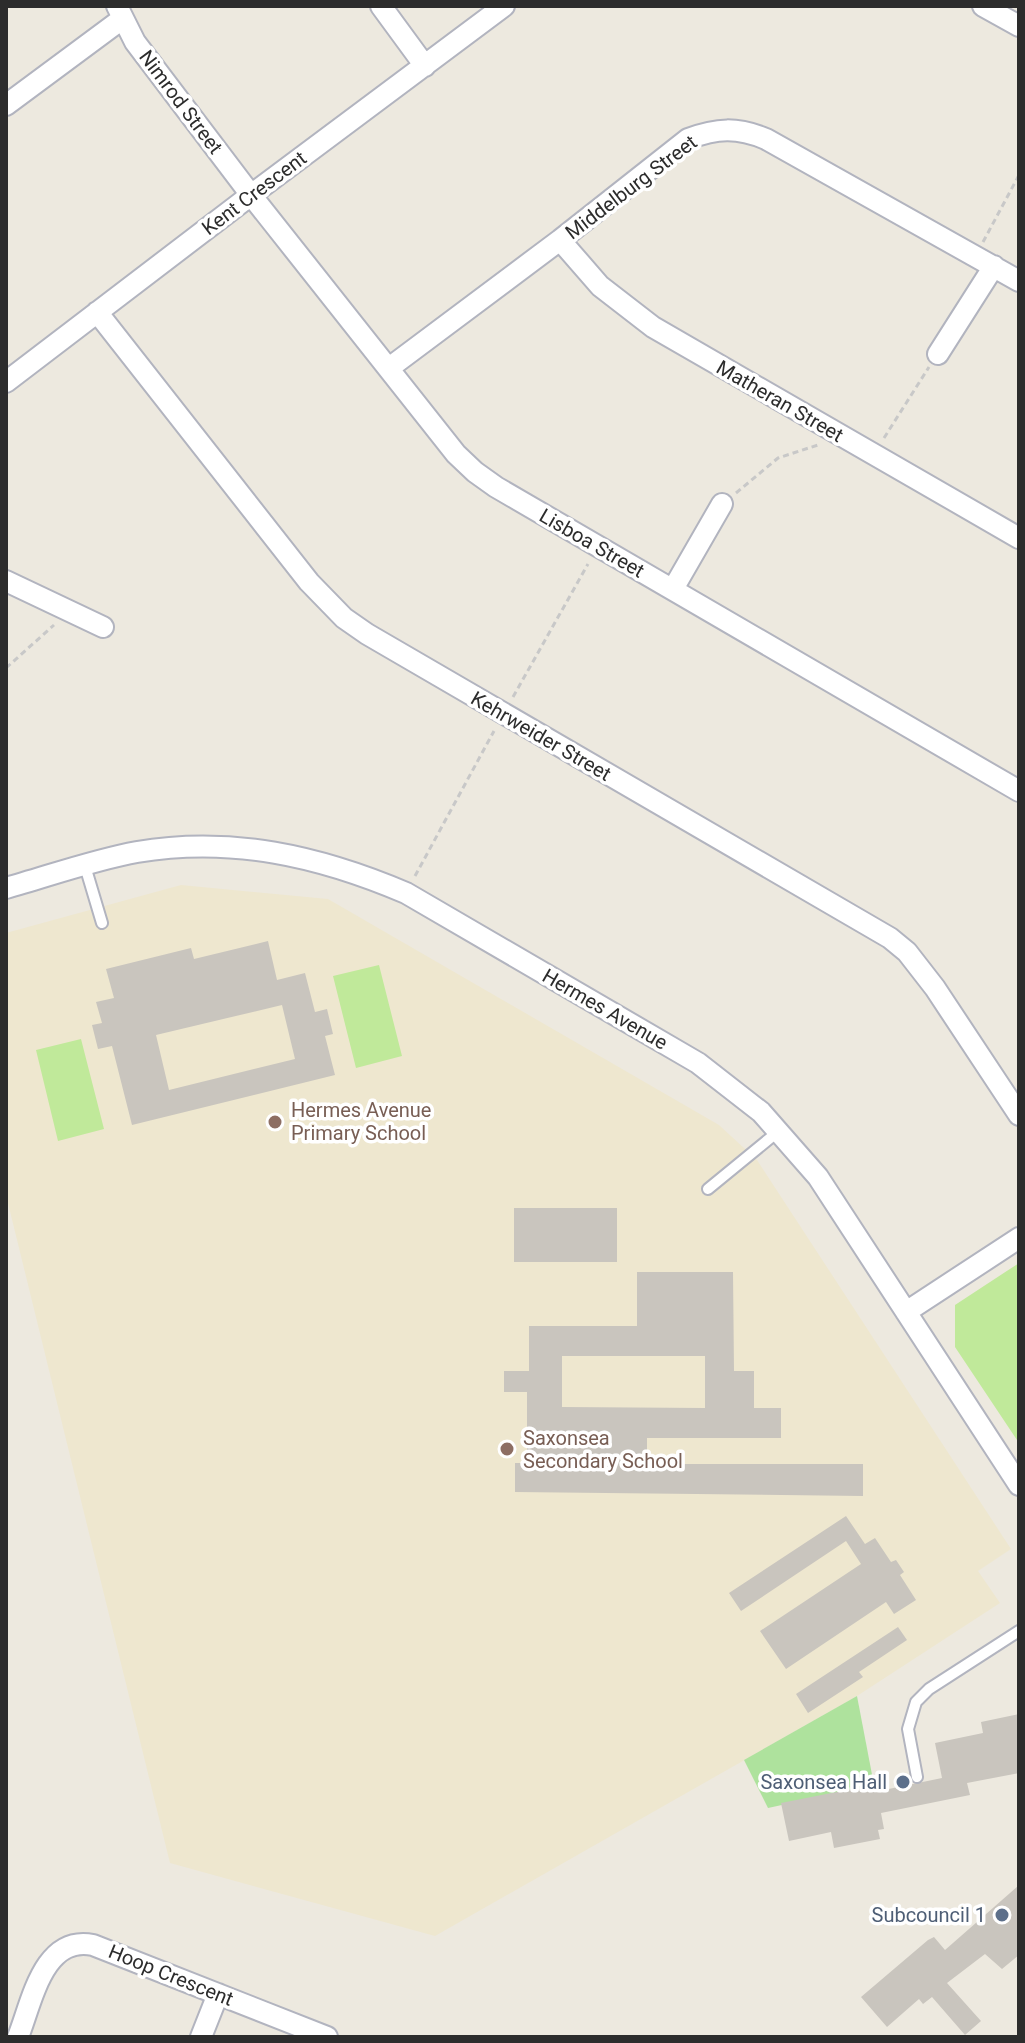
<svg xmlns="http://www.w3.org/2000/svg" width="1025" height="2043" viewBox="0 0 1025 2043" font-family="Roboto,sans-serif">
	<style>
		.education { fill: #eee7cf }
		.green { fill: #aee29d }
		.pitch { fill: #c0e99a }
		.building { fill: #c9c5be; fill-rule: evenodd }
		.lines { fill: none; stroke-linecap: round; stroke-linejoin: round }
		.lane-casing { stroke: #b2b4bf; stroke-width: 14 }
		.street-casing { stroke: #b2b4bf; stroke-width: 24 }
		.path { stroke: #c8c8c8; stroke-width: 3; stroke-dasharray: 6 4; stroke-linecap: butt }
		.lane { stroke: #fff; stroke-width: 10 }
		.street { stroke: #fff; stroke-width: 20 }
		.education-dot { fill: #8d6e63; stroke: #fff; stroke-width: 3 }
		.service-dot { fill: #5c6f8a; stroke: #fff; stroke-width: 3 }
		.labels { text-anchor: middle; dominant-baseline: central; stroke-width: 7; stroke-linejoin: round; paint-order: stroke }
		.street-label { font-size: 20px; fill: #2c2c2c; stroke: #fff }
		.education-label { font-size: 20px; fill: #785e54; stroke: #fff; text-anchor: start }
		.service-label { font-size: 20px; fill: #4e5e75; stroke: #fff; text-anchor: end }
	</style>
	<rect width="100%" height="100%" fill="#ede9df"/>
	<!-- education -->
	<path class="education" d="M181,885L328,899L719,1125L757,1160L1011,1549L978,1571L1000,1603L857,1696L435,1936L170,1863L6,1195V933Z"/>
	<!-- green -->
	<path class="green" d="M857,1696L874,1785L768,1808L744,1760Z"/>
	<!-- pitch -->
	<path class="pitch" d="M379,965L402,1056L356,1068L333,976Z
		M81,1039L104,1129L58,1141L36,1050Z
		M1019,1263V1443L955,1347V1305Z"/>
	<!-- building -->
	<path class="building" d="M268,941L277,980L305,973L315,1012L327,1009L333,1034L325,1036L335,1075L132,1125L112,1046L98,1049L92,1025L102,1023L96,1002L114,998L106,969L191,948L194,959ZM282,1005L295,1059L169,1090L156,1035Z
		M514,1208H617V1262H514Z
		M637,1272H733L734,1371H754V1408H781V1438H647V1464H863V1496L515,1492V1463H527V1392H504V1371H529V1326H637ZM562,1356H705V1408L562,1407Z
		M846,1516L865,1544L875,1538L891,1562L896,1560L904,1572L900,1575L916,1600L894,1614L886,1602L786,1669L760,1631L861,1564L846,1541L741,1611L729,1593Z
		M898,1627L907,1640L859,1672L863,1677L808,1713L796,1694Z
		M1019,1714V1773L967,1783L970,1795L881,1813L884,1829L878,1830L880,1839L834,1848L831,1832L789,1841L781,1803L877,1784L879,1791L942,1778L935,1743L983,1733L981,1722Z
		M1019,1885V1955L1002,1969L985,1954L947,1983L981,2021L965,2035L932,1997L923,2004L919,1999L887,2027L861,1997L928,1940L934,1937L945,1950Z"/>
	<g class="lines">
		<!-- lane casing -->
		<g class="lane-casing">
			<path id="lane" d="M85,866L102,923
				M708,1189L780,1130
				M917,1777L908,1729L916,1702L929,1689L1019,1631"/>
		</g>
		<!-- street casing -->
		<g class="street-casing">
			<path id="street" d="M117,6L135,42L251,195L456,454L475,472L496,487L1019,791
				M381,6L425,66
				M983,6L1019,26
				M6,105L122,19
				M560,240L600,286L653,327L1019,538
				M97,312L309,582L344,618L367,634L890,938L907,952L935,988L1019,1115
				M938,354L994,266
				M389,368L560,240L688,139C717,128 737,127 766,139L1019,281
				M6,382L251,195L504,6
				M6,581L103,627
				M673,589L722,504
				M6,888C49,876 93,860 137,852C231,836 319,856 406,893L698,1063L761,1112L818,1177L1019,1485
				M906,1312L1019,1238
				M18,2037C32,2002 43,1935 93,1945L327,2037
				M201,2037L218,1994"/>
		</g>
		<!-- path -->
		<path class="path" d="M983,242L1019,175
			M884,438L929,367
			M736,493L778,458L821,444
			M6,668L54,625
			M513,697L588,564
			M415,876L494,731"/>
		<!-- lane -->
		<use href="#lane" class="lane"/>
		<!-- street -->
		<use href="#street" class="street"/>
	</g>
	<!-- markers -->
	<g class="education-dot">
		<circle cx="275" cy="1122" r="8"/>
		<circle cx="507" cy="1449" r="8"/>
	</g>
	<g class="service-dot">
		<circle cx="903" cy="1782" r="8"/>
		<circle cx="1002" cy="1915" r="8"/>
	</g>
	<g class="labels">
		<!-- street labels -->
		<g class="street-label">
			<text transform="translate(181 102) rotate(53)">Nimrod Street</text>
			<text transform="translate(631 187) rotate(-37)">Middelburg Street</text>
			<text transform="translate(254 193) rotate(-37)">Kent Crescent</text>
			<text transform="translate(780 401) rotate(30)">Matheran Street</text>
			<text transform="translate(592 543) rotate(30)">Lisboa Street</text>
			<text transform="translate(541 736) rotate(30)">Kehrweider Street</text>
			<text transform="translate(605 1009) rotate(30)">Hermes Avenue</text>
			<text transform="translate(171 1975) rotate(22)">Hoop Crescent</text>
		</g>
		<!-- education labels -->
		<g class="education-label">
			<text x="291" y="1110">Hermes Avenue<tspan x="291" dy="23">Primary School</tspan></text>
			<text x="523" y="1438">Saxonsea<tspan x="523" dy="23">Secondary School</tspan></text>
		</g>
		<!-- service labels -->
		<g class="service-label">
			<text x="887" y="1782">Saxonsea Hall</text>
			<text x="986" y="1915">Subcouncil 1</text>
		</g>
	</g>
	<!-- border -->
	<rect width="1025" height="2043" fill="none" stroke="#2c2c2c" stroke-width="16"/>
</svg>
